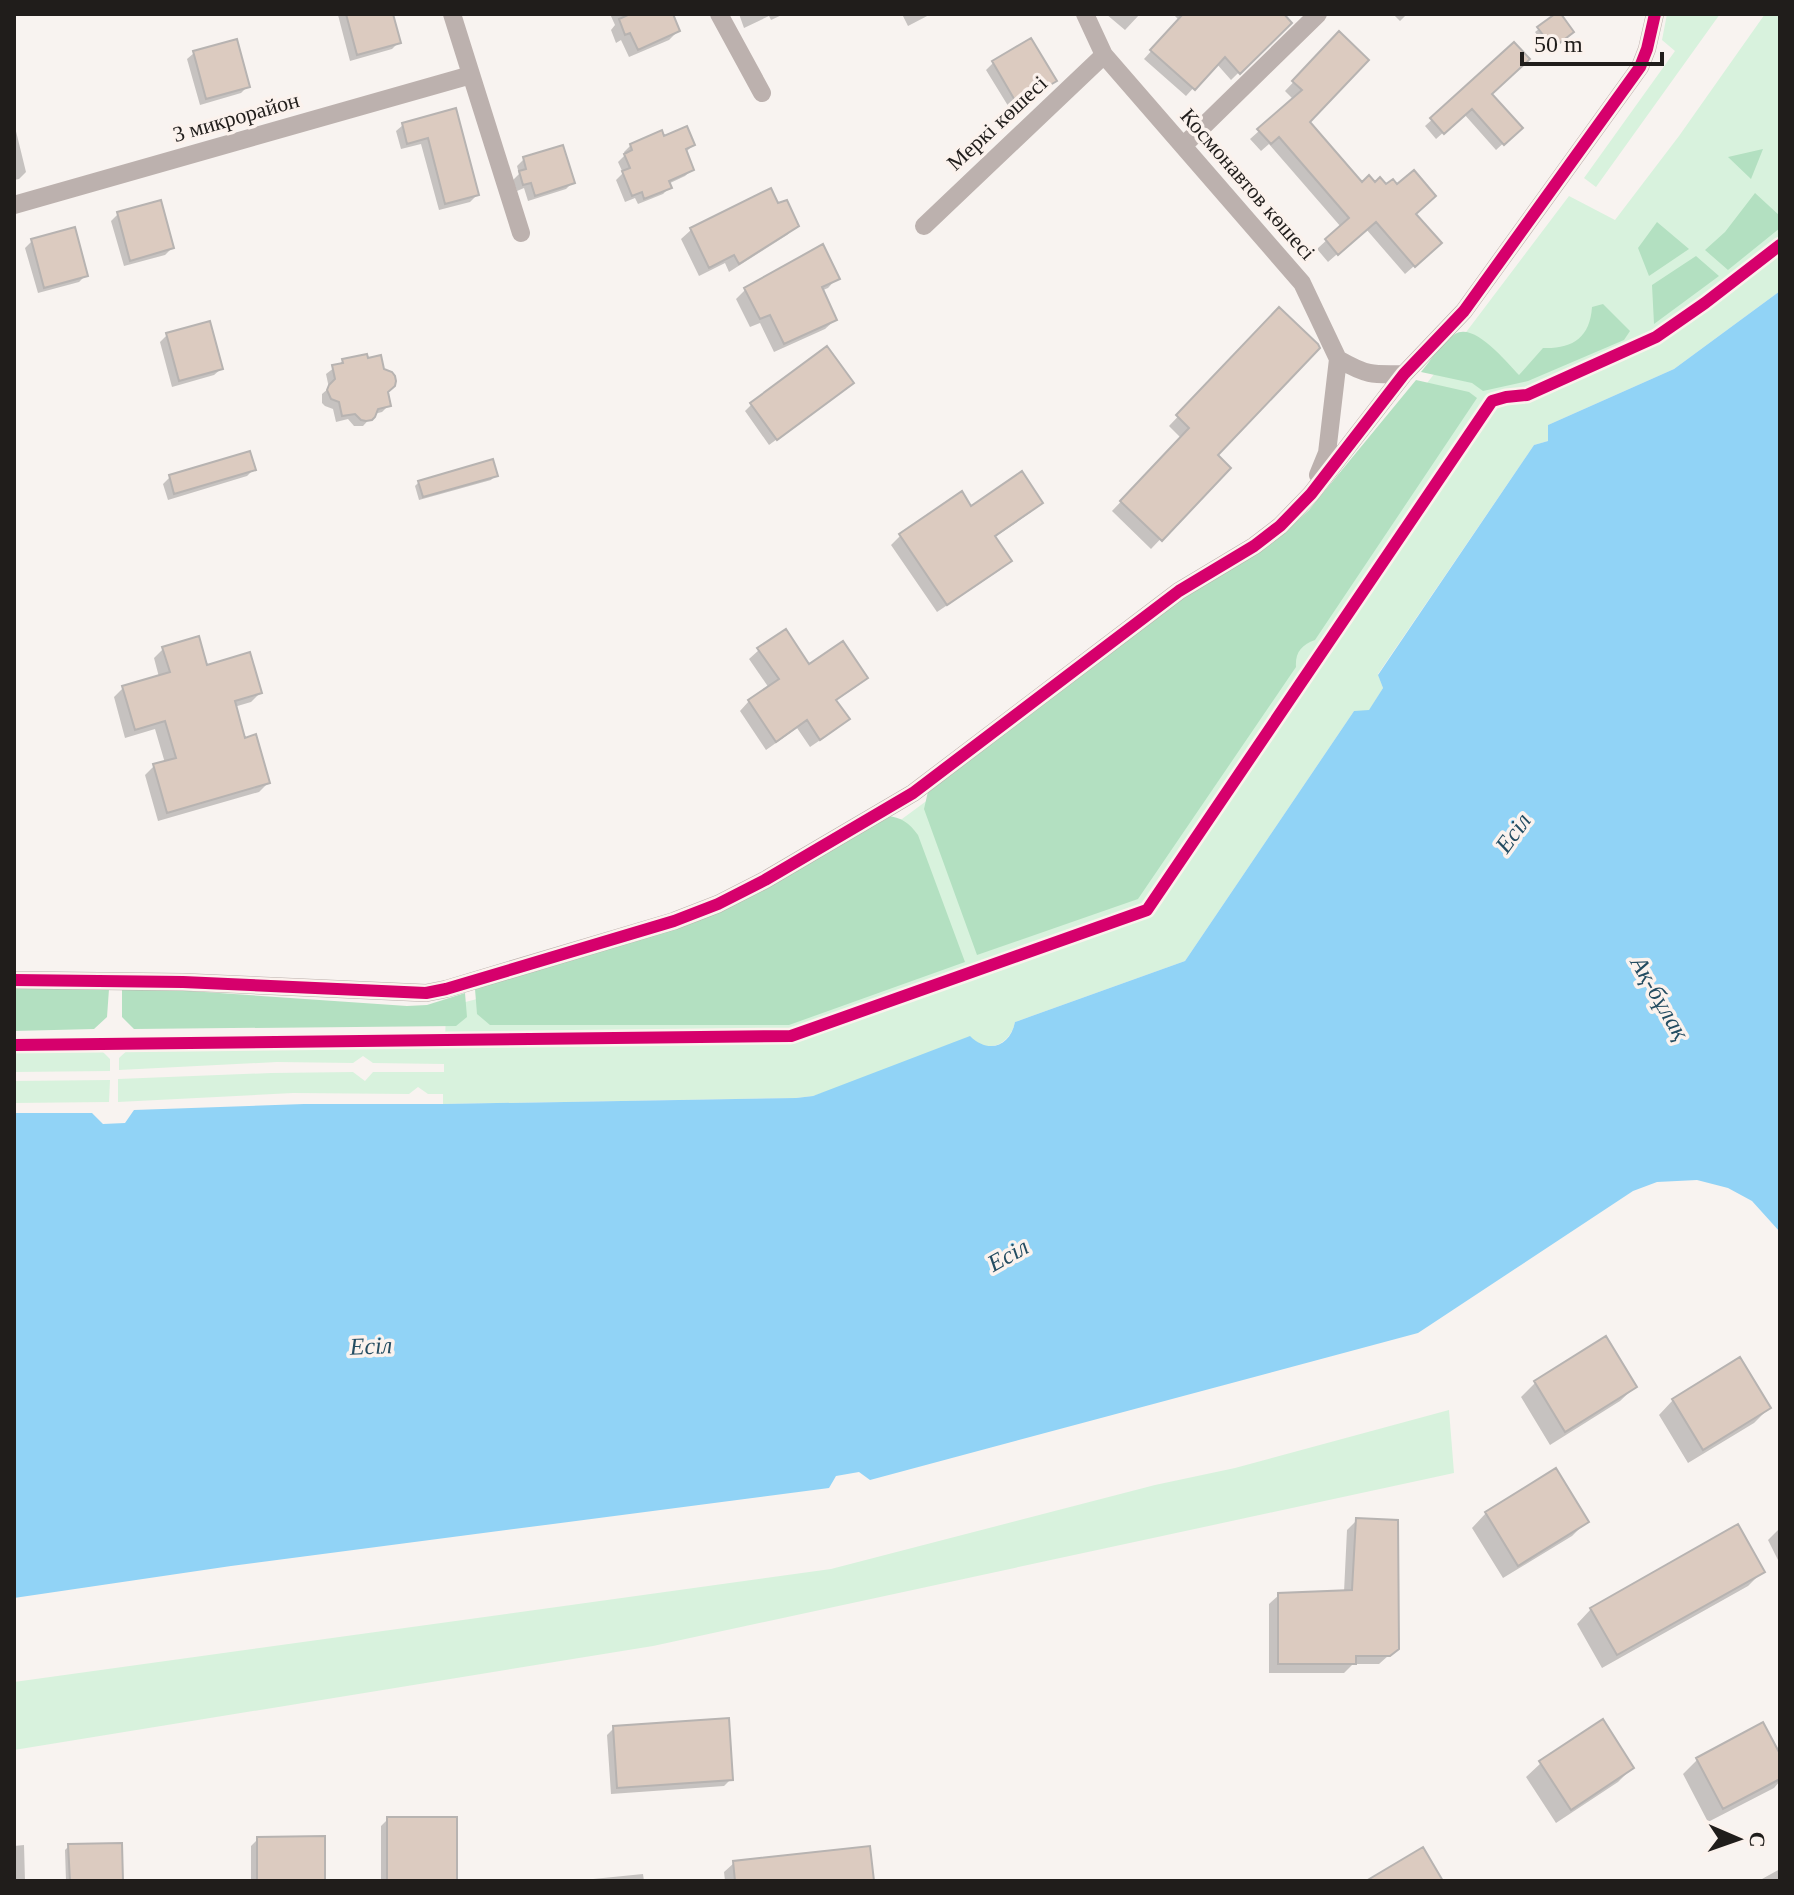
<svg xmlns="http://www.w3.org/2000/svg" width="1794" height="1895" viewBox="0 0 1794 1895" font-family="Georgia,serif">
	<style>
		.green { fill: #d8f2dd }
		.forest { fill: #b3e0c1 }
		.water { fill: #91d3f6 }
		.shadow { fill: #0003 }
		.building { fill: #dccbc0; stroke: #b7b3b1; stroke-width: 2 }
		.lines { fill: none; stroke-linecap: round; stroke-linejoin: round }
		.minor { stroke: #bcb1ae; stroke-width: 18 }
		.cycleway-casing { stroke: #fbf2ed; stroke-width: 17 }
		.cycleway { stroke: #d6006c; stroke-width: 12 }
		.labels { text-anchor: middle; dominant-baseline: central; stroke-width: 7; stroke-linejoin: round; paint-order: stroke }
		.street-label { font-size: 22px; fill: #201d1b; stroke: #fbf2ed }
		.water-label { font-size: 24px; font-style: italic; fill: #234c61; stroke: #fbf2ed }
	</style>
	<rect width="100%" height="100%" fill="#f8f3f0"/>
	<!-- green -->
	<path class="green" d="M1667,14H1720L1596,187L1584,178L1675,51L1662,40Z
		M1765,14H1780V291L1674,369L1548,425V441L1534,445L1378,674L1383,688L1369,711H1354L1185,961L1015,1022C1011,1041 995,1052 976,1043L813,1096L796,1098L443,1104V1094H428L418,1087L409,1094L293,1093L118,1102V1079L271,1073L353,1072L365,1081L373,1072H444V1064L373,1063L363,1056L353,1063L277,1062L119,1070V1058L131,1047L445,1043L446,1007L585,971L868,844L1118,660L1342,491L1442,364L1569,196L1615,220L1679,136Z
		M100,1049L110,1059V1071L14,1072V1051Z
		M110,1080L109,1102L14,1103V1081Z
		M1449,1410L1454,1473L653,1646L14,1750V1682L831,1569L1155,1485L1235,1468Z"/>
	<!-- forest -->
	<path class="forest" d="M1763,149L1751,179L1728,157Z
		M1755,193L1780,216V228L1728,270L1705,250L1725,232Z
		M1657,222L1689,249L1649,276L1638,248Z
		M1696,256L1719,276L1654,324L1652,285Z
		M1603,304L1630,331L1624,340L1528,381L1483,391L1472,383L1421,372C1431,360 1442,342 1455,334C1475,322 1507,363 1519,375L1543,348C1572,349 1590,338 1592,307Z
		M1416,380L1469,392L1477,398L1315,640C1301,645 1295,653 1296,667L1138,899L977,955L924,809L929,787L1170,607L1283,534L1309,510Z
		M886,816C902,817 909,823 918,835L965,962L789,1025H490L477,1014L475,989L698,921Z
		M122,988L175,990L407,1006L427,1005L465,993L467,1017L456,1026L134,1029L122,1017Z
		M14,989H109L107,1017L94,1029L14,1031Z"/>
	<!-- water -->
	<path class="water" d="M1780,291V1232L1752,1201L1728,1188L1697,1180L1657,1182L1633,1191L1418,1333L870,1480L859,1472L836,1476L829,1488L231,1566L14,1598V1113H92L103,1124L125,1123L134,1110L304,1104H443L796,1098L813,1096L970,1036C988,1054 1010,1047 1015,1022L1185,961L1354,711L1369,710L1383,688L1378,675L1534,445L1548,441V425L1674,369Z"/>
	<!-- shadow -->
	<path class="shadow" d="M339,14H391L399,42L392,49L350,61L338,15Z
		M610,14H671L678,31L669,40L629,57L621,40L616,43L611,30L615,25Z
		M739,14H784L771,20L769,16L744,28Z
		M902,14H931L908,26Z
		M1106,14H1140L1125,30Z
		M1173,14H1282L1289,23L1231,80L1216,63L1186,96L1144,59L1179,20Z
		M1393,14H1407L1400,21Z
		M1558,14L1568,36L1548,50L1535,32Z
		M1339,34L1307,122L1362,185H1375L1386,187L1414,214L1430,252L1405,274L1366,229L1328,262L1317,249L1341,227L1269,144L1261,151L1250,139L1294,100L1285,91Z
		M1514,45L1489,94L1520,128L1496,150L1464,114L1436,139L1425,126Z
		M194,53L248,86L241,93L200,105L187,59Z
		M993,63L1054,81L1047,87L1010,109L986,70Z
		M454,111L477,195L470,202L439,210L421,144L401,149L396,131L403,125Z
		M14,123L26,172L19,179L14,180Z
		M663,138L693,145L685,153L692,170L685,176L668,184L670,187L663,194L638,204L635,198L625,202L616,180L623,173L618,162L625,155L624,152L631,145Z
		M524,159L573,182L566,189L528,201L524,188L517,191L513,180L519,174L517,166Z
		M770,190L777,206L797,226L787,235L729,272L725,263L699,276L681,239L691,230Z
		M118,214L172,248L165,255L124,266L111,221Z
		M32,241L86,275L79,282L38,293L25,248Z
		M837,278L828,288L821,291L835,320L825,329L774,352L760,323L750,327L736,299L746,289Z
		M1279,310L1215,455L1228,468L1151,549L1112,511L1181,438L1169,426Z
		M167,335L221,369L214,375L172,387L160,342Z
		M343,361L382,371L389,405L382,412L374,414L363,426H354L348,419L336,422L333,409L325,406L322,403V394L329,388L326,374Z
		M845,389L769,445L745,411L751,405Z
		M254,469L247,476L168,500L163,484L170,477Z
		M495,476L491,480L419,500L415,486L419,482Z
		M1040,503L1031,512L994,538L1009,561L1000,570L937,612L891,545L901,535L971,508Z
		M163,649L260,693L251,702L234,707L243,740L268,783L259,792L158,821L145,775L154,766L165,763L155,729L125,738L114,697L123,688L159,677L154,658Z
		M759,650L809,666L866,677L856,687L835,701L847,719L838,728L810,747L797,728L766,750L740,711L749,701L769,688L749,659Z
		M1606,1339L1635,1387L1620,1401L1550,1445L1521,1397L1535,1383Z
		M1673,1400L1769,1408L1754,1423L1688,1463L1659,1415Z
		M1486,1513L1586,1522L1572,1536L1503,1578L1472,1528Z
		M1357,1520L1397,1648L1379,1664H1353L1344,1673H1269V1604L1279,1595L1344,1592L1347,1530Z
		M1780,1528V1564L1768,1540Z
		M1762,1572L1748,1586L1602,1668L1577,1624L1591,1609Z
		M614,1728L731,1779L724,1786L611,1794L607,1735Z
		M1780,1758V1781L1774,1788L1708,1822L1683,1774L1697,1760Z
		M1541,1763L1632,1768L1618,1782L1556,1823L1526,1777Z
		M388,1819L454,1881H381V1826Z
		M258,1839L323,1881H251V1846Z
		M24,1845L25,1881H14V1846Z
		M69,1846L121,1881H66L65,1850Z
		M734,1863L872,1881H725L724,1872Z
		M1780,1869V1881H1650L1762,1879Z
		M643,1874L644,1881H573Z"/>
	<!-- building -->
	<path class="building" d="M346,14H393L401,43L357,55Z
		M630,14H673L680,31L638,50L630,33L625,35L619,19Z
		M1183,14H1284L1292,23L1240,74L1225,57L1195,90L1150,50Z
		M1555,14H1561L1574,32L1553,48L1537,27Z
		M1339,31L1369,60L1310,122L1362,182L1369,175L1375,182L1380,177L1386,184L1393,179L1397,184L1414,170L1436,196L1416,214L1442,243L1415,267L1376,222L1338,255L1325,239L1349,218L1279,137L1271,144L1257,129L1302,90L1292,81Z
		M1031,38L1057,81L1017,104L992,61Z
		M237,39L250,87L206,99L193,51Z
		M1514,42L1530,59L1492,94L1523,128L1504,145L1472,109L1444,134L1430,118Z
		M456,108L479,195L445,204L428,138L407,144L402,123Z
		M687,126L695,145L686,149L694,170L669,181L672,188L644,199L642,192L632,196L622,171L630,168L624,154L632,150L630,144L662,130L664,136Z
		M563,145L575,183L535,196L531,183L523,185L519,171L526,169L523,157Z
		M771,188L778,203L787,200L799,226L739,264L734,255L709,268L690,228Z
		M161,200L174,248L130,261L117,212Z
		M75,227L88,276L44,288L31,239Z
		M823,244L840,279L822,287L837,320L784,344L770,315L760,319L744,288Z
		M1279,307L1318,344L1320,348L1218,455L1231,468L1162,541L1120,501L1189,428L1176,415Z
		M210,321L223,369L179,381L166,333Z
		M827,346L854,383L777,440L750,403Z
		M367,354L368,358L381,355L384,369L392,372L395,376L396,381L395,386L388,392L391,406L378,409L375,417L372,420L366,421L361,420L355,414L342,416L339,402L331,399L327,390L329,385L335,379L332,365L343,363L342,359Z
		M250,451L256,470L174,494L169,475Z
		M493,459L498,476L423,497L418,481Z
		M1022,471L1043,503L995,536L1012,561L947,605L899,534L962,491L971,506Z
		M786,629L809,664L843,641L868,678L836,700L850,719L820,740L807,720L776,742L748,700L779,679L757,648Z
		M199,636L207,665L250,652L262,693L235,701L245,738L256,734L270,783L167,813L153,764L176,758L165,721L135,730L122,686L170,672L162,647Z
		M1606,1336L1637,1387L1565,1432L1534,1381Z
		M1740,1357L1771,1408L1703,1450L1672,1399Z
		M1556,1468L1589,1522L1518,1566L1485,1512Z
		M1356,1518L1398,1520L1399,1649L1390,1656H1356V1664H1278V1593L1352,1590Z
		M1738,1524L1765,1572L1617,1655L1590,1608Z
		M729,1718L733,1780L617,1788L613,1726Z
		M1603,1719L1634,1768L1571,1810L1539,1761Z
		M1763,1722L1780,1754V1779L1723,1809L1696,1758Z
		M387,1817H457V1881H387Z
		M325,1836V1881H257V1837Z
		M122,1843L123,1881H70L68,1844Z
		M870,1846L874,1881H735L733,1861Z
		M1423,1847L1443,1881H1366Z"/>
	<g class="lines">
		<!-- minor -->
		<path class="minor" d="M452,14L521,233
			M719,14L762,93
			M1085,14L1104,55L1302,283L1338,359L1327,453L1318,475
			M1183,146L1318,14
			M14,205L471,75
			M924,226L1104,55
			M1338,359C1366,375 1371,375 1404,374
			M14,980L183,982L426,993L446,989L674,921L718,904L765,880L913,793L1179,591L1254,546L1280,526L1311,494L1404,374L1464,311L1640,67L1647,49L1655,14"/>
		<!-- cycleway casing -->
		<g class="cycleway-casing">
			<path id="cycleway" d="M14,980L183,982L426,993L446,989L674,921L718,904L765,880L913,793L1179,591L1254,546L1280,526L1311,494L1404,374L1464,311L1640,67L1647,49L1655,14
				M14,1045L791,1036L1147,910L1492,401L1506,397L1527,395L1656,337L1705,303L1780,245"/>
		</g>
		<!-- cycleway -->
		<use href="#cycleway" class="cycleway"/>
	</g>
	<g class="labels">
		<!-- street labels -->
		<g class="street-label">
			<text transform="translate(236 117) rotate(-16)">3 микрорайон</text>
			<text transform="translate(997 123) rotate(-43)">Меркі көшесі</text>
			<text transform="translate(1248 184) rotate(49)">Космонавтов көшесі</text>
		</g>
		<!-- water labels -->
		<g class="water-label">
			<text transform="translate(1513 833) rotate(-54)">Есіл</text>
			<text transform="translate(1660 998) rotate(60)">Ақ-бұлақ</text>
			<text transform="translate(1008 1255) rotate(-29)">Есіл</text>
			<text transform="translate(371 1346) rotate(-2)">Есіл</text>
		</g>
	</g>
	<!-- border -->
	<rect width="1794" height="1895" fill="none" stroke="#201d1b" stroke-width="32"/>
	<!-- north arrow -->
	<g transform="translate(1738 1839) rotate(92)" stroke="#fbf2ed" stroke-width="6" paint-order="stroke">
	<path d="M0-6L14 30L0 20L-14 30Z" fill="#201d1b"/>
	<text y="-12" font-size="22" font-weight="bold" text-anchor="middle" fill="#201d1b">С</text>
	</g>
	<!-- scale -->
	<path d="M1522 52v12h140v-12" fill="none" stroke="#201d1b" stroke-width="4"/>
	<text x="1534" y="52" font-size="24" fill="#201d1b" stroke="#fbf2ed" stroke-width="6" paint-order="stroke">50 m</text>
</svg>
